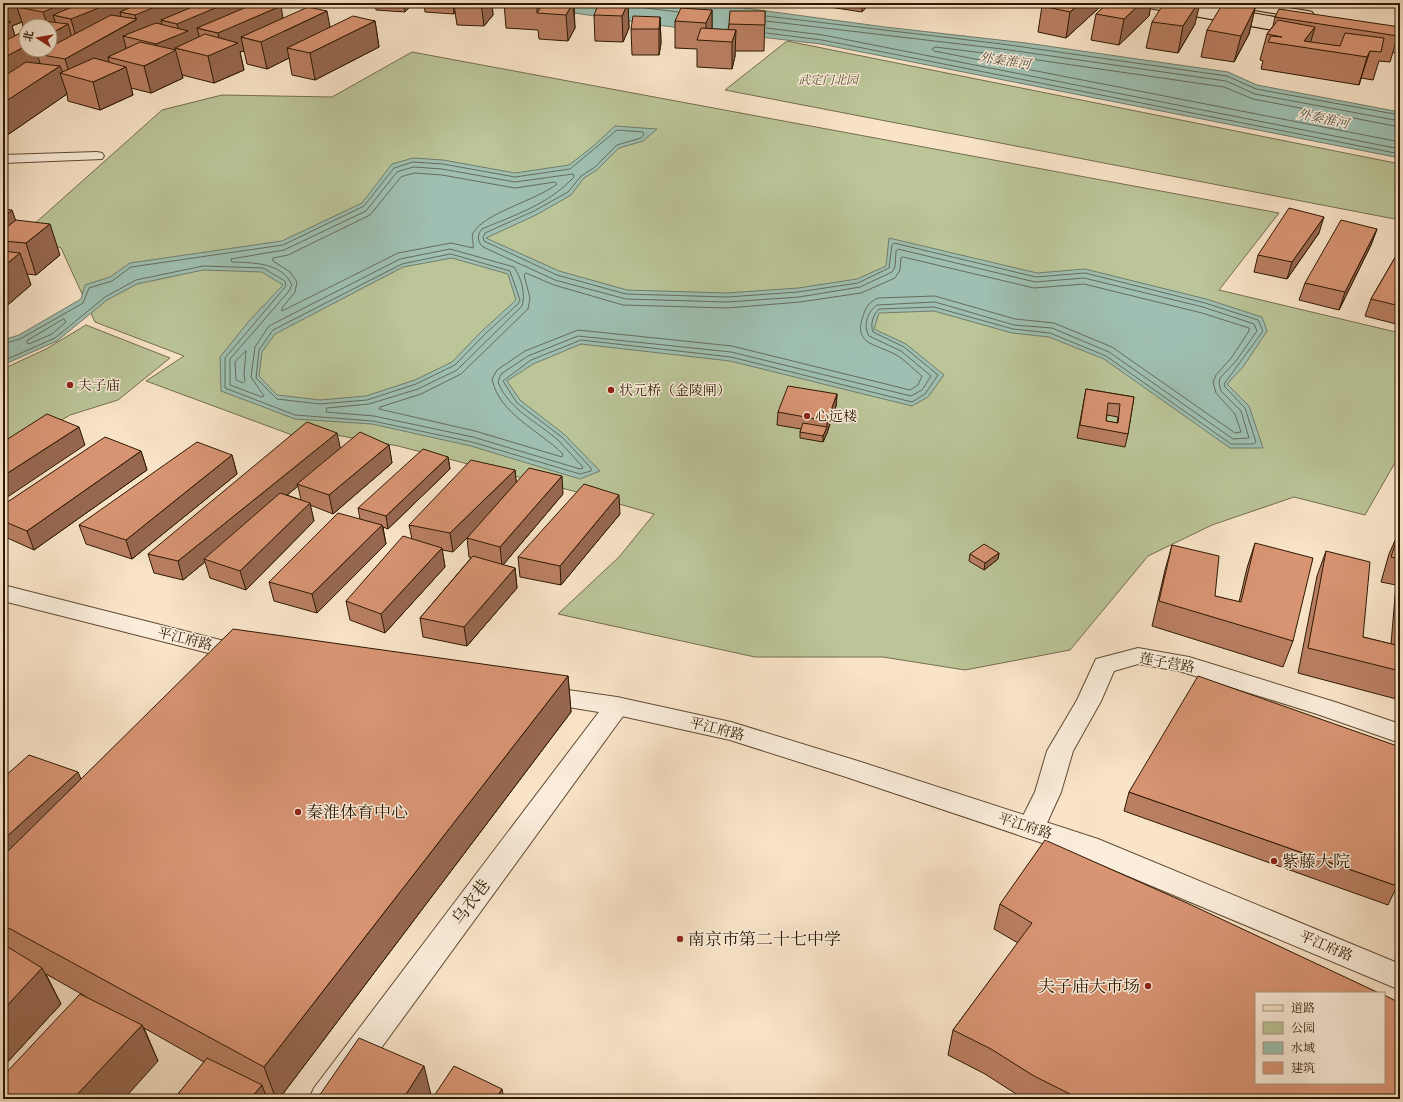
<svg xmlns="http://www.w3.org/2000/svg" width="1403" height="1102" viewBox="0 0 1403 1102" font-family="Cardo,'Noto Serif SC',serif">
	<style>
		.green { fill: #bbc598; stroke: #746e4d }
		.water { fill: #9ebfb1; stroke: #717c6b; fill-rule: evenodd }
		.lines { fill: none; stroke-linecap: round; stroke-linejoin: round }
		.shore { stroke: #666c5a; stroke-width: 1 }
		.minor-casing { stroke: #604b34; stroke-width: 2 }
		.tertiary-casing { stroke: #604b34; stroke-width: 2 }
		.primary-casing { stroke: #2d1802; stroke-width: 2 }
		.trunk-casing { stroke: #2d1802; stroke-width: 2 }
		.minor { fill: #fbeddb; fill-rule: evenodd }
		.tertiary { fill: #fbeddb; fill-rule: evenodd }
		.primary { fill: #f9e4c8; fill-rule: evenodd }
		.trunk { fill: #f9e4c8; fill-rule: evenodd }
		.wall { fill: #ba7f63; stroke: #2d1802; fill-rule: evenodd }
		.shaded-wall { fill: #976850; stroke: #2d1802 }
		.building { fill: #d89473; stroke: #2d1802; fill-rule: evenodd }
		.poi-dot { fill: #8f2418; stroke: #fbeddb; stroke-width: 1.5 }
		.labels { text-anchor: middle; dominant-baseline: central; stroke-width: 3; stroke-linejoin: round; paint-order: stroke }
		.far-park-label { font-size: 12px; font-style: italic; fill: #584c2f; stroke: #fbeddb }
		.far-water-label { font-size: 13px; font-style: italic; fill: #55523f; stroke: #fbeddb }
		.poi-label { font-size: 14px; fill: #2d1802; stroke: #fbeddb; text-anchor: start }
		.street-label { font-size: 14px; fill: #2d1802; stroke: #fbeddb }
		.near-poi-label { font-size: 17px; fill: #2d1802; stroke: #fbeddb; text-anchor: start }
		.near-street-label { font-size: 17px; fill: #2d1802; stroke: #fbeddb }
	</style>
	<rect width="100%" height="100%" fill="#f9e4c8"/>
	<filter id="stains"><feTurbulence type="fractalNoise" baseFrequency=".005" numOctaves="4"/><feColorMatrix values="0 0 0 0 .2 0 0 0 0 .09 0 0 0 0 .02 0 0 0 .5 -.17"/></filter>
	<radialGradient id="worn" r=".72"><stop offset=".6" stop-color="#630" stop-opacity="0"/><stop offset="1" stop-color="#630" stop-opacity=".3"/></radialGradient>
	<!-- green -->
	<path class="green" d="M787,41L1400,164V220L725,90Z
		M412,52L1279,213L1219,290L1400,333V454L1365,515L1294,497L1212,525L1148,556L1070,650L965,670L883,657H755L558,614L619,557L654,514L573,491L398,446L336,435H292L146,381L184,356L95,322L61,248L23,234L162,110L222,95L332,97Z
		M86,325L170,358L118,400L70,415L3,455V369L46,349Z"/>
	<!-- water -->
	<path class="water" d="M506,3H707L885,27L1026,43L1228,72L1257,85L1400,112V158L821,44L656,25Z
		M615,126L657,129L643,141L619,148L597,170L584,178L571,195L536,215L486,238L559,271L627,290L727,293L798,288L857,279L886,266L889,238L1037,273L1085,269L1206,299L1262,317L1267,331L1243,367L1227,384L1249,406L1263,448H1230L1104,359L1049,337L1012,333L934,311L879,313L874,329L906,344L944,375L928,397L912,406L730,361L581,344L533,364L507,381L520,400L565,435L600,471L580,479L471,446L372,424L295,419L221,391L220,357L249,321L283,285L262,272L203,270L137,284L107,300L57,341L3,365V340L19,335L81,299L85,285L110,277L130,263L282,241L362,203L392,164L413,158L443,160L515,173L569,165L591,148ZM452,258L508,274L516,300L482,331L452,362L415,380L366,396L320,400L277,395L259,376L262,352L275,334L403,267Z"/>
	<g class="lines">
		<!-- shore -->
		<path class="shore" d="M630,6L678,12
			M766,16L1002,44L1227,76L1256,89L1400,115
			M766,21L1002,49L1226,81L1255,94L1400,121
			M766,28L823,35L1400,149
			M766,33L822,40L1400,154
			M1400,127L1253,99L1224,87L1024,58L935,47L932,49L934,51L1400,142
			M414,167L442,169L515,182L573,174L574,177C549,204 515,215 482,229C477,235 477,241 483,247L555,280L626,299L727,302L799,297L860,287L892,272L895,267L896,251L898,249L1035,282L1084,278L1203,307L1254,324L1257,331L1236,361L1220,378L1219,383L1221,391L1241,411L1249,438L1233,439L1109,352L1052,328L1014,325L935,302L877,305C867,312 863,326 869,336L901,351L931,376L922,390L911,396L731,352L578,336L528,356L501,374L498,382C509,410 538,422 559,441C567,449 574,458 582,466L583,468L580,469L473,437L374,416L326,412L327,408L369,404L418,389L457,370L522,306C526,294 521,277 514,267L450,249L400,259L269,326L255,347L251,377L264,396L262,397L230,385V359L289,291L292,285C281,262 254,263 232,262L231,259L284,250L366,211L397,172Z
			M415,173L442,175L515,188L555,182L557,184C537,200 484,213 473,233C471,238 474,243 473,248L451,243L398,253L282,311V308L295,292L297,282L290,272L273,261V258L288,255L370,215L401,177Z
			M451,254L510,271L520,300L518,304L485,334L455,365L416,384L367,400L320,404L277,399L256,378L259,350L273,330L402,264Z
			M903,257L1034,288L1084,284L1202,313L1249,328V331L1232,357L1216,375L1213,382L1216,393L1235,414L1241,432L1235,433L1112,347L1054,323L1015,319L935,296L878,298C869,302 866,307 863,316C852,346 879,344 898,356C906,361 914,370 922,376L918,385L910,390L732,346L578,330L525,351L497,370L492,379C499,414 540,431 563,454L562,457L475,431L379,409L380,407L421,394L461,374L528,309L530,298L524,275L526,273L554,285L623,305L727,308L800,302L861,293L895,278L900,270L901,258Z
			M64,319L66,322L52,334L29,344L27,343V341Z
			M3,344L20,339L83,303L89,288L112,281L131,267L283,245L364,206L394,168L413,162L443,164L515,177L570,169L617,130L643,132L644,134L641,138L617,145L595,167L581,176L568,192L534,211L485,233L483,237L484,241L557,275L626,294L727,297L798,292L858,283L889,268L892,245L894,243L1036,277L1085,273L1205,303L1258,320L1263,331L1224,384L1225,387L1245,408L1256,442L1254,444H1231L1106,356L1050,333L1013,329L934,307L879,309C873,315 870,324 873,332L904,347L938,375L925,394L912,402L731,357L581,340L531,360L503,381L517,403L563,438L591,468V471L580,474L472,442L373,421L295,415L225,388V358L286,286L285,281L263,268L203,266L136,280L105,297L55,338L3,361
			M246,351L244,374L245,381L243,383L236,380L235,362Z"/>
		<!-- minor casing -->
		<g class="minor-casing">
			<path id="minor" d="M97,152L102,153L104,156L102,159L3,163V155Z
				M1138,648L1189,657L1335,702L1400,724V743L1317,714L1179,671L1138,664L1114,671L1101,701L1073,751L1061,792L1041,836L1031,839L1021,836L1017,828L1035,792L1047,751L1077,700L1096,659Z
				M617,697L626,700L629,706L626,712L344,1099H309L314,1088L608,700Z"/>
		</g>
		<!-- tertiary casing -->
		<g class="tertiary-casing">
			<path id="tertiary" d="M3,585L244,646L252,648L256,654L252,660L244,662L3,601Z
				M540,686L617,697L731,722L861,762L1098,839L1400,964V990L1078,855L843,776L730,740L617,715L531,701L528,695L531,689Z"/>
		</g>
		<!-- primary casing -->
		<g class="primary-casing">
			<path id="primary" d="M1137,3H1163L1301,27L1305,28L1307,31L1305,34L1301,35L1143,7L1139,6Z
				M1231,3H1258L1308,11L1312,12L1314,15L1312,18L1308,19L1237,7L1233,6Z
				M1365,38L1400,45V53L1361,45L1359,42L1361,39Z"/>
		</g>
		<!-- trunk casing -->
		<g class="trunk-casing">
			<path id="trunk" d="M1167,3H1194L1304,22L1308,23L1310,26L1308,29L1304,30L1173,7L1169,6Z"/>
		</g>
		<!-- minor -->
		<use href="#minor" class="minor"/>
		<!-- tertiary -->
		<use href="#tertiary" class="tertiary"/>
		<!-- primary -->
		<use href="#primary" class="primary"/>
		<!-- trunk -->
		<use href="#trunk" class="trunk"/>
	</g>
	<!-- wall -->
	<path class="wall" d="M3,3L200,4L247,3V7L283,18L330,27L375,21L379,47L315,80L292,75L289,58L267,69L247,64L244,51L240,52L244,70L214,83L182,75L183,78L151,93L131,88L133,95L100,110L68,101L67,94L3,138ZM22,22L24,31L15,36L12,26ZM26,26H50L26,50Z
		M375,3H414L405,12L376,10Z
		M424,3H492L493,15L484,26L457,25L455,12L454,14L425,12Z
		M504,3H574L575,28L568,41L539,39L538,30L506,28Z
		M628,3L629,28L623,42L595,41L594,15Z
		M810,3H871L862,12L810,4Z
		M1046,3H1100V7L1066,38L1038,32L1042,6Z
		M1108,3H1151L1149,16L1119,45L1091,40L1096,14Z
		M1312,3H1335L1333,6Z
		M1255,8L1249,34L1234,62L1201,57L1207,30Z
		M712,10V29L728,30L729,24L765,11L764,51H735V56L732,69L697,67V49L675,48V21Z
		M660,17L661,43L659,55H632L631,29Z
		M1275,17L1400,29L1390,62L1379,61L1373,80L1361,78L1359,85L1261,69L1263,61L1260,60L1267,34L1273,26Z
		M1152,22L1195,24L1178,53L1146,48Z
		M3,209L16,220L60,255L36,275L27,274L31,285L3,309Z
		M1377,229L1371,245L1339,310L1299,300L1305,283Z
		M1319,233L1287,279L1254,272L1258,255Z
		M1400,249V325L1365,316L1371,299Z
		M1086,389L1134,397L1128,434L1125,447L1077,438ZM1107,415L1118,417L1117,423L1106,421Z
		M837,394L836,406L827,433L823,442L800,438V432L801,429L777,425L778,412Z
		M389,445L392,463L333,514L310,505L314,521L246,590L210,578L205,562L183,580L154,573L148,554L340,448ZM298,486L301,500L287,495Z
		M141,451L147,470L34,550L3,536V505Z
		M232,455L237,474L132,559L86,544L79,525Z
		M448,457L450,469L388,529L383,527L386,544L317,613L274,601L269,582L360,519L358,508Z
		M515,470L516,483L563,494L503,565L515,568L517,588L467,646L423,637L420,618L471,558L469,557L467,538L453,552L442,550L445,567L385,633L350,620L346,601L412,539L409,525Z
		M1400,505V511H1398Z
		M620,514L561,585L520,577L518,557Z
		M1400,530V700L1298,673L1317,576L1326,551L1363,637L1391,644L1396,585L1381,582L1389,554L1400,529Z
		M1255,543L1293,641L1283,667L1152,626L1165,570L1172,545L1215,596L1239,602L1247,568Z
		M999,553L998,559L984,570L969,561L970,554Z
		M568,676L571,712L279,1099H272L266,1096L267,1099H174L204,1062L144,1028L158,1061L85,996L46,974L61,1004L3,1067V778L81,779Z
		M1129,792L1397,886L1388,905L1124,811Z
		M1000,904L1400,1099H1024L985,1074L948,1055L953,1030L1018,943L994,929Z"/>
	<!-- shaded-wall -->
	<path class="shaded-wall" d="M3,3H28L17,7L22,22L12,26L19,49L3,57Z
		M39,3H200L202,13L227,3H247L250,19L281,6L285,31L327,11L332,37L287,48L289,58L267,69L261,42L241,37L244,51L240,52L244,70L214,83L208,56L221,50L218,33L197,28L201,43L184,50L175,48L183,78L151,93L144,66L159,59L156,44L180,34L177,24L161,20L164,32L123,36L128,55L108,57L110,65L70,75L65,59L136,20L135,15L120,12L123,27L78,45L71,19L53,15L58,30L68,24L76,51L37,54L42,69L7,88L3,76V58L26,46V50H50V26H48L43,12Z
		M403,3H414L405,12Z
		M453,3H454L455,12L454,14Z
		M481,3H492L493,15L484,26Z
		M537,3H547L537,13Z
		M573,3L575,28L568,41L566,15Z
		M628,3L629,28L623,42L622,16Z
		M862,3H871L862,12Z
		M1080,3H1100V7L1066,38L1070,12Z
		M1141,3H1151L1149,16L1119,45L1124,19Z
		M1198,3H1200L1195,24L1178,53L1183,26Z
		M1255,8L1249,34L1234,62L1241,36Z
		M712,10V36L706,40V23Z
		M660,17L661,43L659,55V29Z
		M375,21L379,47L315,80L310,53Z
		M1315,27L1309,48L1304,41Z
		M736,30L735,56L732,69V42Z
		M1370,51L1361,78L1359,85L1367,57Z
		M60,66L63,73H60L67,94L3,138V103Z
		M126,67L133,95L100,110L93,82Z
		M12,210L23,241H3V218Z
		M1324,217L1319,233L1287,279L1292,262Z
		M50,224L60,255L36,275L26,243Z
		M1377,229L1371,245L1339,310L1345,292Z
		M20,253L31,285L3,309V267Z
		M837,394L836,406L827,433L823,442V436L827,427V421Z
		M79,427L85,445L3,500V476Z
		M337,433L341,451L297,484L298,486L208,560L204,559L205,562L183,580L178,561Z
		M389,445L392,463L333,514L329,495Z
		M141,451L147,470L34,550L27,531Z
		M232,455L237,474L132,559L126,540Z
		M448,457L450,469L388,529L386,516Z
		M515,470L517,488L453,552L450,533Z
		M562,476L563,494L502,566L500,547Z
		M619,495L620,514L561,585L560,566Z
		M310,503L314,521L246,590L240,571Z
		M382,525L386,544L317,613L312,594Z
		M442,548L445,567L385,633L381,614Z
		M999,553L998,559L984,570L985,563Z
		M515,568L517,588L467,646L464,627Z
		M568,676L571,712L279,1099H276L264,1067Z
		M78,772L86,791L3,869V840Z
		M42,968L61,1004L3,1067V1010Z
		M142,1025L158,1061L124,1099H73Z
		M424,1066L432,1099H403Z
		M262,1085L267,1099H250Z
		M502,1089L504,1099H495Z"/>
	<!-- building -->
	<path class="building" d="M26,3H65L43,12L17,7Z
		M82,3H111L71,19L53,15Z
		M141,3H165L135,15L120,12Z
		M202,3H227L177,24L161,20Z
		M256,3H269L281,6L218,33L197,28Z
		M544,3H573L566,15L537,13Z
		M599,3H628L622,16L594,15Z
		M1046,3H1080L1070,12L1042,6Z
		M1108,3H1141L1124,19L1096,14Z
		M1164,3H1198L1183,26L1152,22Z
		M1223,3L1255,8L1241,36L1207,30Z
		M308,7L327,11L261,42L241,37Z
		M681,8L712,10L706,23L675,21Z
		M1279,9L1400,27V29L1398,36L1275,17Z
		M730,11H765V25L729,24Z
		M111,15L137,19L65,59L37,54L45,50H50V47Z
		M353,16L375,21L310,53L287,48Z
		M633,16L660,17L659,29H631Z
		M1278,20L1315,27L1304,41L1340,46L1345,33L1384,38L1381,52L1370,51L1367,57L1268,42L1271,36L1282,37L1267,34Z
		M3,21L11,22L3,26Z
		M44,21L68,24L50,34V26H34Z
		M156,23L188,31L156,44L123,36Z
		M701,28L736,30L732,42L697,40Z
		M26,30V46L3,58V42Z
		M205,34L238,43L208,56L175,48Z
		M140,42L176,50L144,66L108,57Z
		M94,58L126,67L93,82L60,73Z
		M26,62L60,66L3,103V77Z
		M1289,208L1324,217L1292,262L1258,255Z
		M3,209L12,210L3,218Z
		M16,220L50,224L26,243L3,241V230Z
		M1341,220L1377,229L1345,292L1305,283Z
		M1400,249V306L1371,299Z
		M3,251L20,253L3,267Z
		M788,386L837,394L827,421L778,412Z
		M1086,389L1134,397L1128,434L1080,425ZM1108,403L1120,404L1118,423L1106,421Z
		M47,414L79,427L3,476V442Z
		M307,422L337,433L178,561L148,554Z
		M803,423L827,427L823,436L800,432Z
		M360,432L389,445L329,495L297,484Z
		M105,437L141,451L27,531L3,521V505Z
		M197,442L232,455L126,540L79,525Z
		M423,449L448,457L386,516L358,508Z
		M471,460L515,470L450,533L409,525Z
		M529,468L562,476L500,547L467,538Z
		M584,484L619,495L560,566L518,557Z
		M280,493L310,503L240,571L204,559Z
		M338,513L382,525L312,594L269,582Z
		M1400,530V559L1391,557L1400,529Z
		M403,536L442,548L381,614L346,601Z
		M1255,543L1313,558L1293,641L1159,601L1172,545L1219,556L1215,596L1241,602Z
		M984,544L999,553L985,563L970,554Z
		M1326,551L1370,562L1363,637L1400,646V640V671L1308,648Z
		M473,556L515,568L464,627L420,618Z
		M233,629L568,676L264,1067L3,925V856Z
		M1198,676L1400,747V877L1397,886L1129,792Z
		M29,755L78,772L3,840V778Z
		M1045,840L1187,903L1379,993H1256V1083H1384V995L1400,1003V1099H1080L1034,1076L991,1049L953,1030L1032,923L1000,904Z
		M3,944L42,968L3,1010Z
		M80,994L142,1025L73,1099H3V1076Z
		M359,1038L424,1066L403,1099H317Z
		M207,1058L262,1085L250,1099H174Z
		M454,1066L502,1089L495,1099H432Z"/>
	<!-- markers -->
	<g class="poi-dot">
		<circle cx="70" cy="385" r="4"/>
		<circle cx="611" cy="390" r="4"/>
		<circle cx="807" cy="416" r="4"/>
		<circle cx="298" cy="812" r="4"/>
		<circle cx="1274" cy="861" r="4"/>
		<circle cx="680" cy="939" r="4"/>
		<circle cx="1148" cy="986" r="4"/>
	</g>
	<g class="labels">
		<!-- far-park labels -->
		<g class="far-park-label">
			<text x="828" y="80">武定门北园</text>
		</g>
		<!-- far-water labels -->
		<g class="far-water-label">
			<text transform="translate(1005 61) rotate(8)">外秦淮河</text>
			<text transform="translate(1323 119) rotate(12)">外秦淮河</text>
		</g>
		<!-- poi labels -->
		<g class="poi-label">
			<text x="78" y="385">夫子庙</text>
			<text x="619" y="390">状元桥（金陵闸）</text>
			<text x="815" y="416">心远楼</text>
		</g>
		<!-- street labels -->
		<g class="street-label">
			<text transform="translate(185 639) rotate(14)">平江府路</text>
			<text transform="translate(1167 663) rotate(10)">莲子营路</text>
			<text transform="translate(717 729) rotate(14)">平江府路</text>
			<text transform="translate(1025 826) rotate(18)">平江府路</text>
			<text transform="translate(1326 946) rotate(23)">平江府路</text>
		</g>
		<!-- near-poi labels -->
		<g class="near-poi-label">
			<text x="306" y="812">秦淮体育中心</text>
			<text x="1282" y="861">紫藤大院</text>
			<text x="688" y="939">南京市第二十七中学</text>
			<text x="1140" y="986" text-anchor="end">夫子庙大市场</text>
		</g>
		<!-- near-street labels -->
		<g class="near-street-label">
			<text transform="translate(471 902) rotate(-53)">乌衣巷</text>
		</g>
	</g>
	<!-- margin -->
	<rect width="1403" height="1102" fill="none" stroke="#f9e4c8" stroke-width="16"/>
	<rect x="4" y="4" width="1395" height="1094" fill="none" stroke="#2d1802" stroke-width="2"/>
	<rect x="8" y="8" width="1387" height="1086" fill="none" stroke="#2d1802"/>
	<!-- legend -->
	<rect x="1255" y="992" width="130" height="92" fill="#fbeddb" stroke="#a99884"/>
	<rect x="1263" y="1005" width="20" height="6" fill="#f9e4c8" stroke="#a99884"/>
	<text x="1291" y="1012" font-size="12" fill="#2d1802">道路</text>
	<rect x="1263" y="1022" width="20" height="12" fill="#bbc598" stroke="#a99884"/>
	<text x="1291" y="1032" font-size="12" fill="#2d1802">公园</text>
	<rect x="1263" y="1042" width="20" height="12" fill="#9ebfb1" stroke="#a99884"/>
	<text x="1291" y="1052" font-size="12" fill="#2d1802">水域</text>
	<rect x="1263" y="1062" width="20" height="12" fill="#d89473" stroke="#a99884"/>
	<text x="1291" y="1072" font-size="12" fill="#2d1802">建筑</text>
	<!-- north arrow -->
	<g transform="translate(38 38) rotate(282)"><circle r="19" fill="#fbeddb" stroke="#a99884"/>
	<path d="M0-3L7 15L0 10L-7 15Z" fill="#8f2418"/>
	<text y="-6" font-size="11" font-weight="bold" text-anchor="middle" fill="#2d1802">北</text>
	</g>
	<rect width="100%" height="100%" filter="url(#stains)"/>
	<rect width="100%" height="100%" fill="url(#worn)"/>
</svg>
